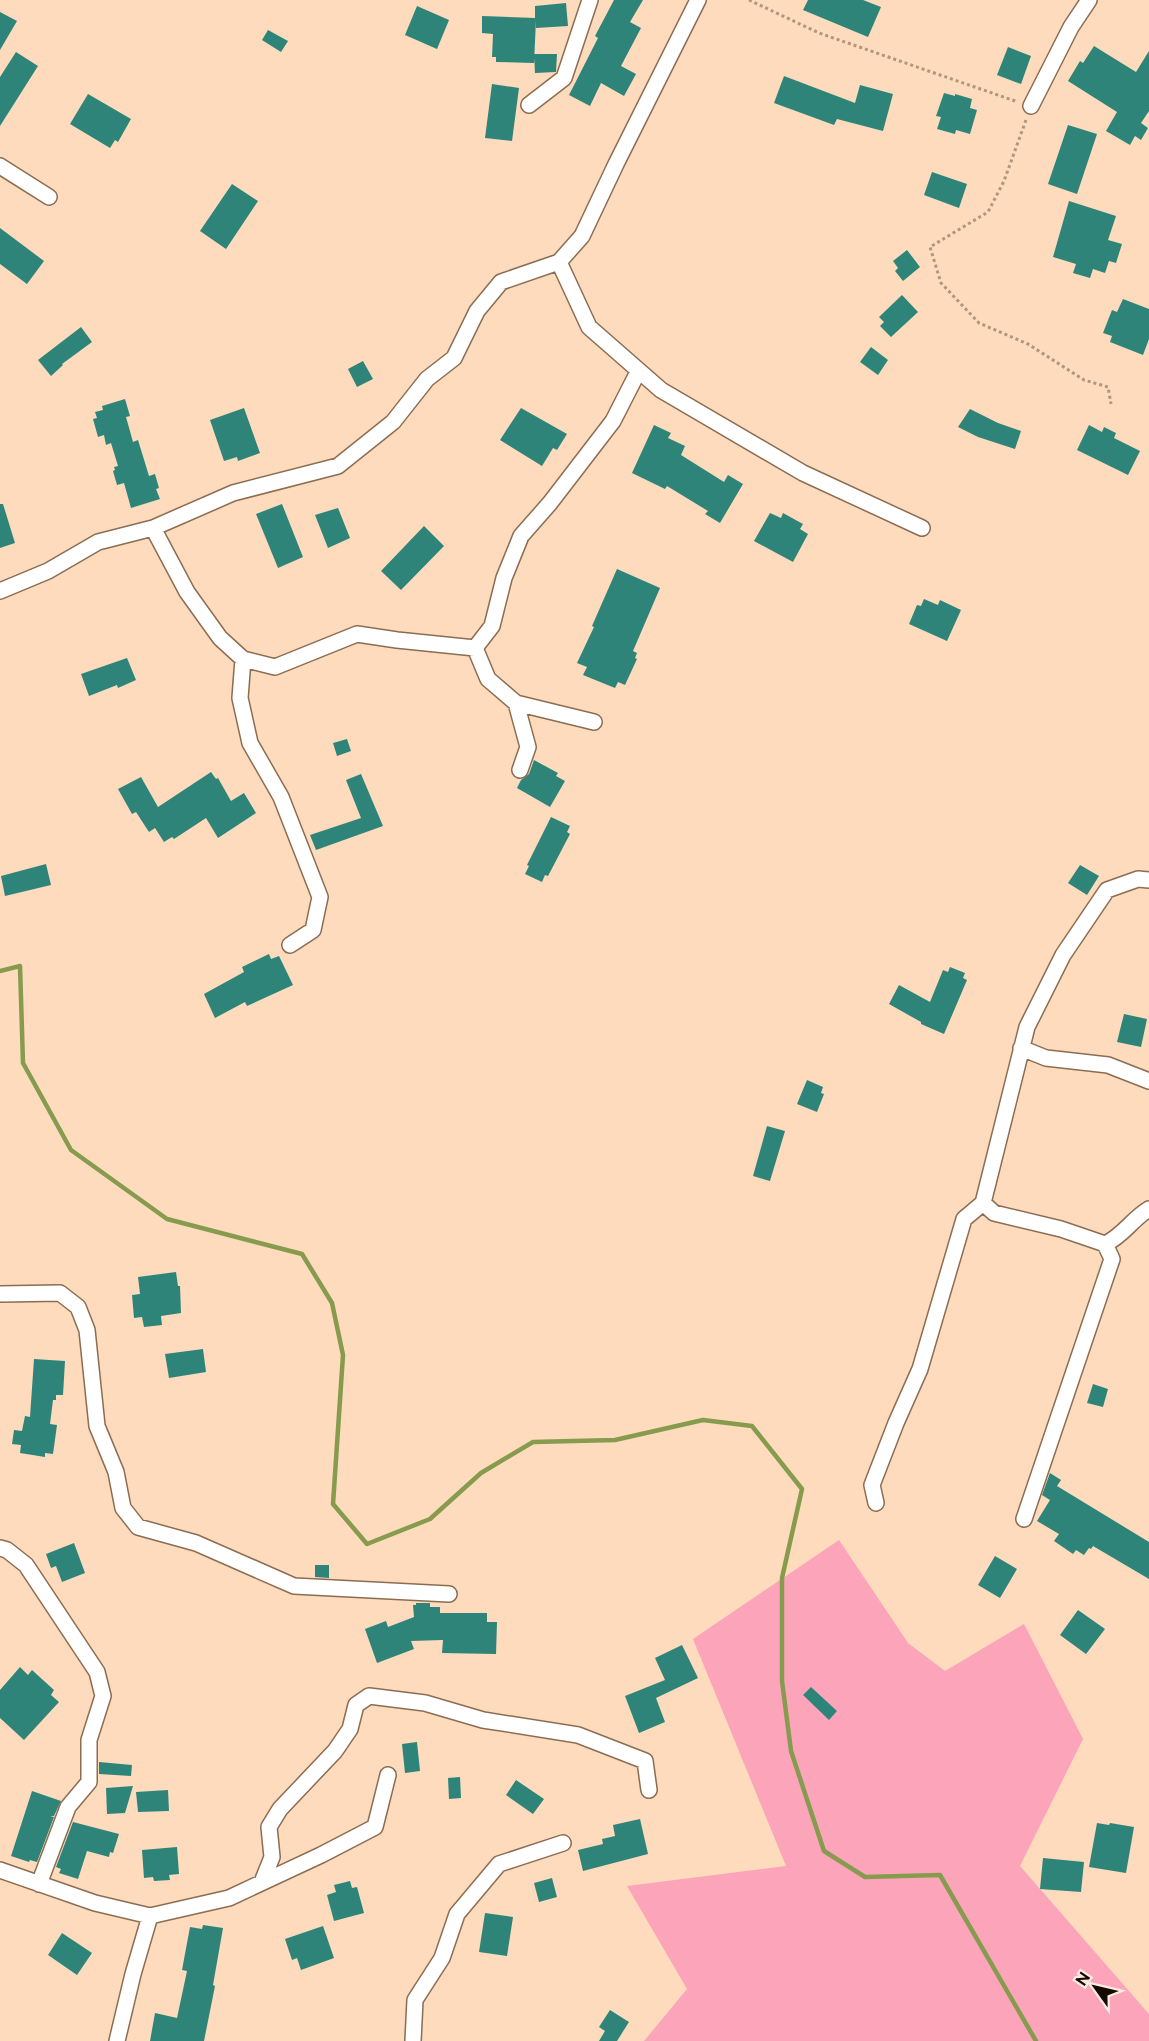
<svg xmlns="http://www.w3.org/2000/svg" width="1149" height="2041" viewBox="0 0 1149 2041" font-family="Raleway,sans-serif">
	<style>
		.green { fill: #fca4ba }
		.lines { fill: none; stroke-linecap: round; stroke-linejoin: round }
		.stream { stroke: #879b4e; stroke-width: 4.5 }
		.building { fill: #2e8479 }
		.minor-casing { stroke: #8c6d52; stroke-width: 18 }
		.path { stroke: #b0967e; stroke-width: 3; stroke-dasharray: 3 3; stroke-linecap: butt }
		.minor { stroke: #fff; stroke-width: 15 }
	</style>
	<rect width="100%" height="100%" fill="#fddbbc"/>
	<!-- green -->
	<path class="green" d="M839,1540L908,1643L945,1671L1024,1624L1083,1739L1020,1866L1149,2014V2041H644L687,1989L627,1886L786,1866L693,1639Z"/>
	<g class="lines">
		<!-- stream -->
		<path class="stream" d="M0,971L20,966L23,1063L71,1150L167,1219L302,1254L332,1303L343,1355L333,1504L367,1544L430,1519L481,1473L533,1442L615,1440L703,1420L752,1426L802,1489L782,1578V1681L791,1751L824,1851L865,1877L940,1875L1036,2041"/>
	</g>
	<!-- building -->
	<path class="building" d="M614,0H643L630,22L641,28L621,66L636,74L624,96L601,83L590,106L569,95L598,38L595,36Z
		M808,0H863L881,7L868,37L803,10Z
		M566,3L568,26L536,28V20L534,63L496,62V57H492L493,34L482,33V16L535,18V6Z
		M417,6L449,20L437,49L405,35Z
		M0,12L17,21L0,50Z
		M268,30L288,41L281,52L262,40Z
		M1094,46L1136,72L1149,51V111L1141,123L1148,128L1141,140L1135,136L1130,145L1106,131L1117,112L1068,81L1080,61L1083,63Z
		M1008,47L1031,56L1021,84L997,75Z
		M16,52L38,66L0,126V77Z
		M534,54H557L556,72L535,73Z
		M784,76L855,103L860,85L893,94L883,131L837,119L834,125L774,103Z
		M492,84L519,88L512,141L485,138Z
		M944,93L955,96V94L972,99L970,108L977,110L970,134L956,130L955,134L937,129L941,117L936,116Z
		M88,94L131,119L118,142L115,140L110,148L70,124Z
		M1068,125L1097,134L1077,194L1048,184Z
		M932,172L967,184L959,208L924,195Z
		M232,184L258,201L226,249L200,231Z
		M1069,201L1116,216L1108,240L1122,244L1116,263L1109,261L1105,273L1093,269L1090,278L1073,273L1076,264L1053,257Z
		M0,228L44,261L27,284L0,264Z
		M907,250L920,267L903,281L895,271L898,268L893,261Z
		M902,295L918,312L891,337L880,326L884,322L879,317Z
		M1123,299L1149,309V339L1143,355L1110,342L1112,336L1103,333L1112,310L1117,312Z
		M81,327L92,342L62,364L63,365L51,376L38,360Z
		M871,347L888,360L878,375L860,362Z
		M363,361L373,379L357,387L348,369Z
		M125,399L130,416L126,417L133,442L138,440L149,476L155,474L159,488L156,489L160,499L131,508L124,483L117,485L113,471L115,470L114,467L118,466L111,443L106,445L104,435L98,437L93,419L97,418L95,412L103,410L102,406Z
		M244,408L260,453L238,461L237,457L224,461L210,420Z
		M521,408L567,434L557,450L553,448L542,466L500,440Z
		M970,409L998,423L1021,431L1015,449L978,437L958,427Z
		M654,425L671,433L668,438L685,446L681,455L724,482L728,475L743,484L720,523L705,514L708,511L667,486L665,489L632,473Z
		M1089,425L1102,432L1104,427L1116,433L1114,438L1140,451L1128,475L1077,450Z
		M0,504H3L15,543L0,548Z
		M282,504L303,557L278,568L256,514Z
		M338,508L350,538L328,548L315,515Z
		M770,513L781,518L783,513L803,524L800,529L808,534L793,562L754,541Z
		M424,526L444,546L401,590L381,571Z
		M617,569L660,588L633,651L637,653L635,658L637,659L625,685L618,682L615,688L583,675L587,667L577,663L594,627L592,626Z
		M924,599L938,605L940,600L961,610L947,641L909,624L917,605L921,606Z
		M127,658L136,680L118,688L117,685L89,696L81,674Z
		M347,739L351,751L337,756L333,743Z
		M534,760L558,773L556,776L565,781L550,807L517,788L521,780L529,774Z
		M211,772L216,779L218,778L231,801L244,793L256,813L218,838L206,818L174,839L172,837L164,842L155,828L149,832L136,812L132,814L118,789L141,777L158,807Z
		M361,774L383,826L316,850L310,835L361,818L346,780Z
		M551,817L570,826L567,832L570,834L548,876L545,875L542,882L525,874L529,866L527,865Z
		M46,864L51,885L5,896L1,876Z
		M1080,865L1099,876L1087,895L1068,883Z
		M269,954L271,959L279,956L293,985L247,1006L245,1002L215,1018L204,994L244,972L242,967Z
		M950,967L965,973L963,978L967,980L944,1034L921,1024V1022L889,1004L899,985L930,1002L943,970L948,972Z
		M1124,1014L1147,1019L1141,1047L1117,1042Z
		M807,1080L823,1087L821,1093L824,1094L817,1112L797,1104Z
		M767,1126L785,1131L770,1181L753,1176Z
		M176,1272L178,1286H180L181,1313L161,1316L162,1325L144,1327L142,1317L134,1318L132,1295L140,1294L138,1277Z
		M203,1349L206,1372L169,1378L165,1354Z
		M34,1359L65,1361L63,1395H56V1400H53L50,1424L57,1425L53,1454L45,1453V1457L20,1453L21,1445L12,1444L14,1430L22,1431L25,1416L30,1417Z
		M1093,1384L1108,1389L1103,1407L1087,1403Z
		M1050,1473L1061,1480L1057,1486L1149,1542V1579L1093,1546L1091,1549L1089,1548L1084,1555L1076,1550L1073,1554L1054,1541L1059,1534L1037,1521L1050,1500L1042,1495Z
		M74,1543L85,1573L62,1582L56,1566L51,1568L46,1554Z
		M995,1556L1017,1569L1000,1598L978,1585Z
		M315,1565H329V1578L315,1577Z
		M416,1603H430V1607H440V1613H487V1622H497L496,1654L442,1653L443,1640L411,1641L414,1649L377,1663L365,1629L386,1621L388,1627L414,1617L413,1605H416Z
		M1078,1610L1105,1629L1086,1654L1060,1635Z
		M682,1645L698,1678L656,1698L665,1722L639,1733L625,1696L665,1680L655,1658Z
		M20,1667L28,1675L32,1670L54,1690L51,1695L59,1702L24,1740L0,1718V1690Z
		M811,1687L837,1711L829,1720L803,1695Z
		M417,1742L420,1771L405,1773L402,1744Z
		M99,1762L132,1765L131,1776L99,1774Z
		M460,1777L461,1798L449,1799L448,1778Z
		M516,1780L544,1799L533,1814L506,1795Z
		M133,1786L125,1813L107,1814L106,1788Z
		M168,1790L169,1811L138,1812L136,1792Z
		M32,1791L61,1801L54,1816L50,1817H54L37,1862L30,1860L29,1862L11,1856Z
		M640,1819L648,1854L583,1871L578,1850L603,1844L602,1839L615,1836L613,1825Z
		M73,1822L119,1834L113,1853L110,1852L109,1857L87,1851L78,1879L59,1873L61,1869L56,1867Z
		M1097,1823L1109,1825L1110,1823L1134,1827L1126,1873L1089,1867Z
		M177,1847L179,1874L169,1875L170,1880L154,1881L153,1877L144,1878L142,1850Z
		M1043,1858L1084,1862L1081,1892L1040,1889Z
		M552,1878L557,1897L539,1902L534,1883Z
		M350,1881L352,1888L357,1887L364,1913L334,1921L327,1895L336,1892L334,1885Z
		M485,1913L513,1917L507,1956L479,1952Z
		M203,1925L223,1928L213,1985L215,1986L204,2041H150L155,2013L177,2018L187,1971L182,1970L190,1927L202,1929Z
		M323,1926L334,1958L301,1970L297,1958L292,1960L285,1939Z
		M62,1933L92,1953L77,1975L48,1955Z
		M610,2010L629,2022L617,2041H599L605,2031L599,2027Z"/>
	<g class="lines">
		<!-- minor casing -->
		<g class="minor-casing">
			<path id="minor" d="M529,105L564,78L590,0
				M1031,106L1071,27L1089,0
				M0,166L49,197
				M559,262L589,327L661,390L803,473L922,528
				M153,528L187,592L220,638L243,659L275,667L357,634L397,640L475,648
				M0,591L48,571L98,542L153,528L233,493L338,466L393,422L427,379L454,358L477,311L501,282L559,262L582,236L616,164L698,0
				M243,659L240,698L250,743L281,797L320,897L313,930L290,945
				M516,703L528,747L520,770
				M594,722L516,703L488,679L475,648L492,626L504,578L521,536L550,503L613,421L638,372
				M1021,1048L1046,1058L1108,1065L1149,1081
				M1105,1244C1123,1236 1132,1219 1149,1209
				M0,1294L60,1293L78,1307L87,1330L97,1426L116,1472L123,1508L138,1527L196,1543L294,1586L449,1594
				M876,1503L872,1485L896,1423L920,1369L964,1219L983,1203
				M1024,1519L1112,1259L1105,1244L1061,1229L994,1213L983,1203L1027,1027L1063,955L1107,890L1138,879L1149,880
				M0,1548L7,1550L26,1565L97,1672L103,1696L89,1740V1782L68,1807L39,1884
				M0,1870L95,1903L150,1916
				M262,1882L272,1857L269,1827L280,1809L335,1751L350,1729L356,1705L369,1696L425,1703L483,1720L578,1735L645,1761L649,1790
				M117,2041L133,1974L150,1916L229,1898L321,1855L375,1827L388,1775
				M413,2041L415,2000L442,1958L457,1914L499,1864L563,1843"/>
		</g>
		<!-- path -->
		<path class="path" d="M749,0L819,33L1018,102
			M1026,120L1004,181L988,212L930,247L941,283L979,323L1028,344L1084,380L1108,387L1111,404"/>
		<!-- minor -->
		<use href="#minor" class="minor"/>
	</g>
	<!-- north arrow -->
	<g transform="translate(1095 1987) rotate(304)" stroke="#faece0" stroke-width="4.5" paint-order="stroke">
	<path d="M0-4.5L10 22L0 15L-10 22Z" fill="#150a02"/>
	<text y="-9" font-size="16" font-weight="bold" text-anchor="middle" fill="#150a02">N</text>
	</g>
</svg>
